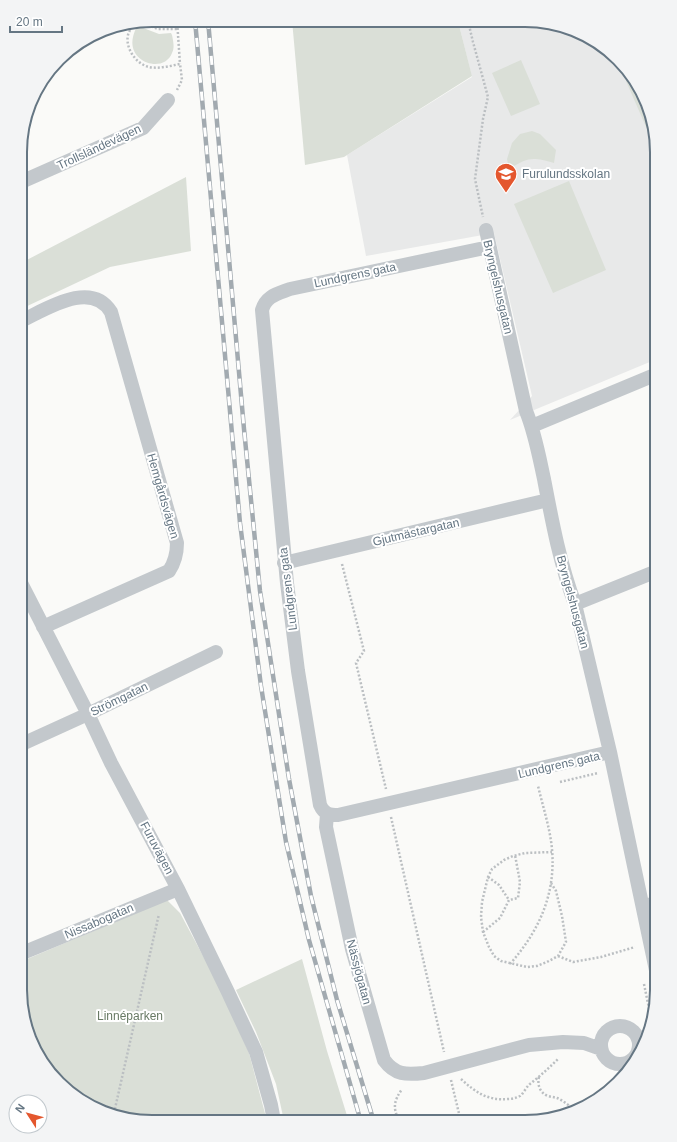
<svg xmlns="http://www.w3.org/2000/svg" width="677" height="1142" viewBox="0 0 677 1142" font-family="Arial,sans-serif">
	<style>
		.built { fill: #e8e9e9 }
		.green { fill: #dadfd7 }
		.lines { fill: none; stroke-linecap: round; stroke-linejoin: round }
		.path { stroke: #bbbfc2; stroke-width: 2.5; stroke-dasharray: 2 2; stroke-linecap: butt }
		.minor { stroke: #c3c8cc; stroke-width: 14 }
		.rail-casing { stroke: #a2aab0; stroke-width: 4.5 }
		.rail { stroke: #fff; stroke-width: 3; stroke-dasharray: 9; stroke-linecap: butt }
		.labels { text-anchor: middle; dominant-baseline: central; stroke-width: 4; stroke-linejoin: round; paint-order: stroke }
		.street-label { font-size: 12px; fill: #657683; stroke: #fff }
		.poi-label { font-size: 12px; fill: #657683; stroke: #fff; text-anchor: start }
		.park-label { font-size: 12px; fill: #687a64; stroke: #fff }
		.rim { fill: none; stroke: #657683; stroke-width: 2 }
	</style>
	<rect width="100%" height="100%" fill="#fafaf8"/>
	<!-- built -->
	<path class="built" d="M458,21H543L606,47L647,101L657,152V359L510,420L532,396L494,233L366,256L347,155L472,77Z"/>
	<!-- green -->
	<path class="green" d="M292,20L458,21L472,76L344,157L305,165Z
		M138,26L159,34L171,33L172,35C173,40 175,48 172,53C164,74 127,63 133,37C134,33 135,29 138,26Z
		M521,60L540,104L511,116L492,73Z
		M630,79L647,101L654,135L650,136L626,81Z
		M532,131L540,134L556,150L554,163C532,157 529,157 509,169L507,159L512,143L520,134Z
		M186,177L191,251L110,267L21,309V263Z
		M569,181L606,270L553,293L514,204Z
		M167,900L180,913L224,995L249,1053L267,1121H135L71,1095L30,1041L20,990V962Z
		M302,959L327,1051L349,1122L284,1121L276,1084L256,1032L236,990Z"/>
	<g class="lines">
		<!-- path -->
		<path class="path" d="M177,20L180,64
			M468,21L473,42L488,97L483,119L475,179L483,217
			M140,22L158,29H177
			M134,23C132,27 129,31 128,35C125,48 136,64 149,67C159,69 170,66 180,64L182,80L177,90
			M342,564L364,651L356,663L386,789
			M560,782L598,773
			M391,817L444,1052
			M488,877L499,885L509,900
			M551,883L556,891L562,916L566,942L558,956L547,962L537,966L527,967L501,961L494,956L489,947L483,932L481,917L482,902L488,877L492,869L504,860L513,856L525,853L552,852
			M483,932L500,918L509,900L518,898L520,882L515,855
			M558,956L573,962L601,957L635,947
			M510,964C539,931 556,894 552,849C550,828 543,807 538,786
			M644,984L652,1023
			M625,1064L628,1072
			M539,1077C537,1085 540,1093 548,1096C551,1097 554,1097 557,1098C564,1101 571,1107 576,1112
			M461,1079C475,1092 488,1101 508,1099C512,1099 516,1098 520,1096C524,1093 526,1087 530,1084C540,1076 549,1068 558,1059
			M451,1080L461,1122
			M114,1113L159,914
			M400,1122C392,1108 394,1101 402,1089"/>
		<!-- minor -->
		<path class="minor" d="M21,182L143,128L168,100
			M486,230L526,411C535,433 539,456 544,479C552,521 560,564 575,604L610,752L657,975
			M489,247L290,289C277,294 266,296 262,310L287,583L298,671L320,805C324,814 329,815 338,815L610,752
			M21,321C45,310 91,279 111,312L177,543C177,554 175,562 169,571L43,627
			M532,426L657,374
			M284,563L548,500
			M21,583L88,714L111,763L178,889L227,990L256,1052L271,1105L274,1121
			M575,604L657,571
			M20,745L88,714L216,652
			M327,814L326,827L352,949L384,1060C395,1075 406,1075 424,1073L529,1045L563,1042L584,1043L601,1049
			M643,906L657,903
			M20,954L178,889
			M601 1045a19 19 0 1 1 38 0a19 19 0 1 1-38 0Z"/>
		<!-- rail casing -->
		<g class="rail-casing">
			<path id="rail" d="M195,20L240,523L261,686L286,842L309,940L361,1122
				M208,20L244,429L260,591L289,779L311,896L337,1000L374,1122"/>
		</g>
		<!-- rail -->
		<use href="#rail" class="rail"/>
	</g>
	<!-- icons -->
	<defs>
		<g id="school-pin" transform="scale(1.15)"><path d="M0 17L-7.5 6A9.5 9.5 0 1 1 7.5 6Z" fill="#e4572e" stroke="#fff"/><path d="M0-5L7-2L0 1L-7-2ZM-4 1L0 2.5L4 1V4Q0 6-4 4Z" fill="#fff"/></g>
	</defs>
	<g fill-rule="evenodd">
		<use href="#school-pin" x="506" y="174"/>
	</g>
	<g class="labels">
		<!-- street labels -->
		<g class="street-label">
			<text transform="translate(99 147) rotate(-25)">Trollsländevägen</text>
			<text transform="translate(355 275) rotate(-12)">Lundgrens gata</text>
			<text transform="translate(498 287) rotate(77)">Bryngelshusgatan</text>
			<text transform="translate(163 496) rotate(74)">Hemgårdsvägen</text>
			<text transform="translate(416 532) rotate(-13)">Gjutmästargatan</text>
			<text transform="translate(288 589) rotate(-97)">Lundgrens gata</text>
			<text transform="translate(573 602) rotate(75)">Bryngelshusgatan</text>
			<text transform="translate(119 699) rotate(-26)">Strömgatan</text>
			<text transform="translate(559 765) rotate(-13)">Lundgrens gata</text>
			<text transform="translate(157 848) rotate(62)">Furuvägen</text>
			<text transform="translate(99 921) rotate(-23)">Nissabogatan</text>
			<text transform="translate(359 972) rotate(75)">Nässjögatan</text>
		</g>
		<!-- poi labels -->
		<g class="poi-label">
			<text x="522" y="174">Furulundsskolan</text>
		</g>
		<!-- park labels -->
		<g class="park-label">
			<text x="130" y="1016">Linnéparken</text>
		</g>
	</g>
	<!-- crop -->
	<path d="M0 0H677V1142H0ZM152 27H525A125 125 0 0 1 650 152V990A125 125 0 0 1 525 1115H152A125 125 0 0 1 27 990V152A125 125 0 0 1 152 27Z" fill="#f3f4f5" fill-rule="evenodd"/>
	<path class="rim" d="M152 27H525A125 125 0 0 1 650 152V990A125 125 0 0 1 525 1115H152A125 125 0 0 1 27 990V152A125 125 0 0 1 152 27Z"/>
	<!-- north arrow -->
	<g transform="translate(28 1114) rotate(306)"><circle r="19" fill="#ffffff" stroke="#c1c8cd"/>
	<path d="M0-3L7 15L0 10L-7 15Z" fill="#e4572e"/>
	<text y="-6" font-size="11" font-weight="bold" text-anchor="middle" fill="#657683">N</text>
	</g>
	<!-- scale -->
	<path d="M10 26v6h52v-6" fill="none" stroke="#657683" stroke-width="2"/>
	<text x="16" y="26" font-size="12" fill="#657683" stroke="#ffffff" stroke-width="3" paint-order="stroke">20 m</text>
</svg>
